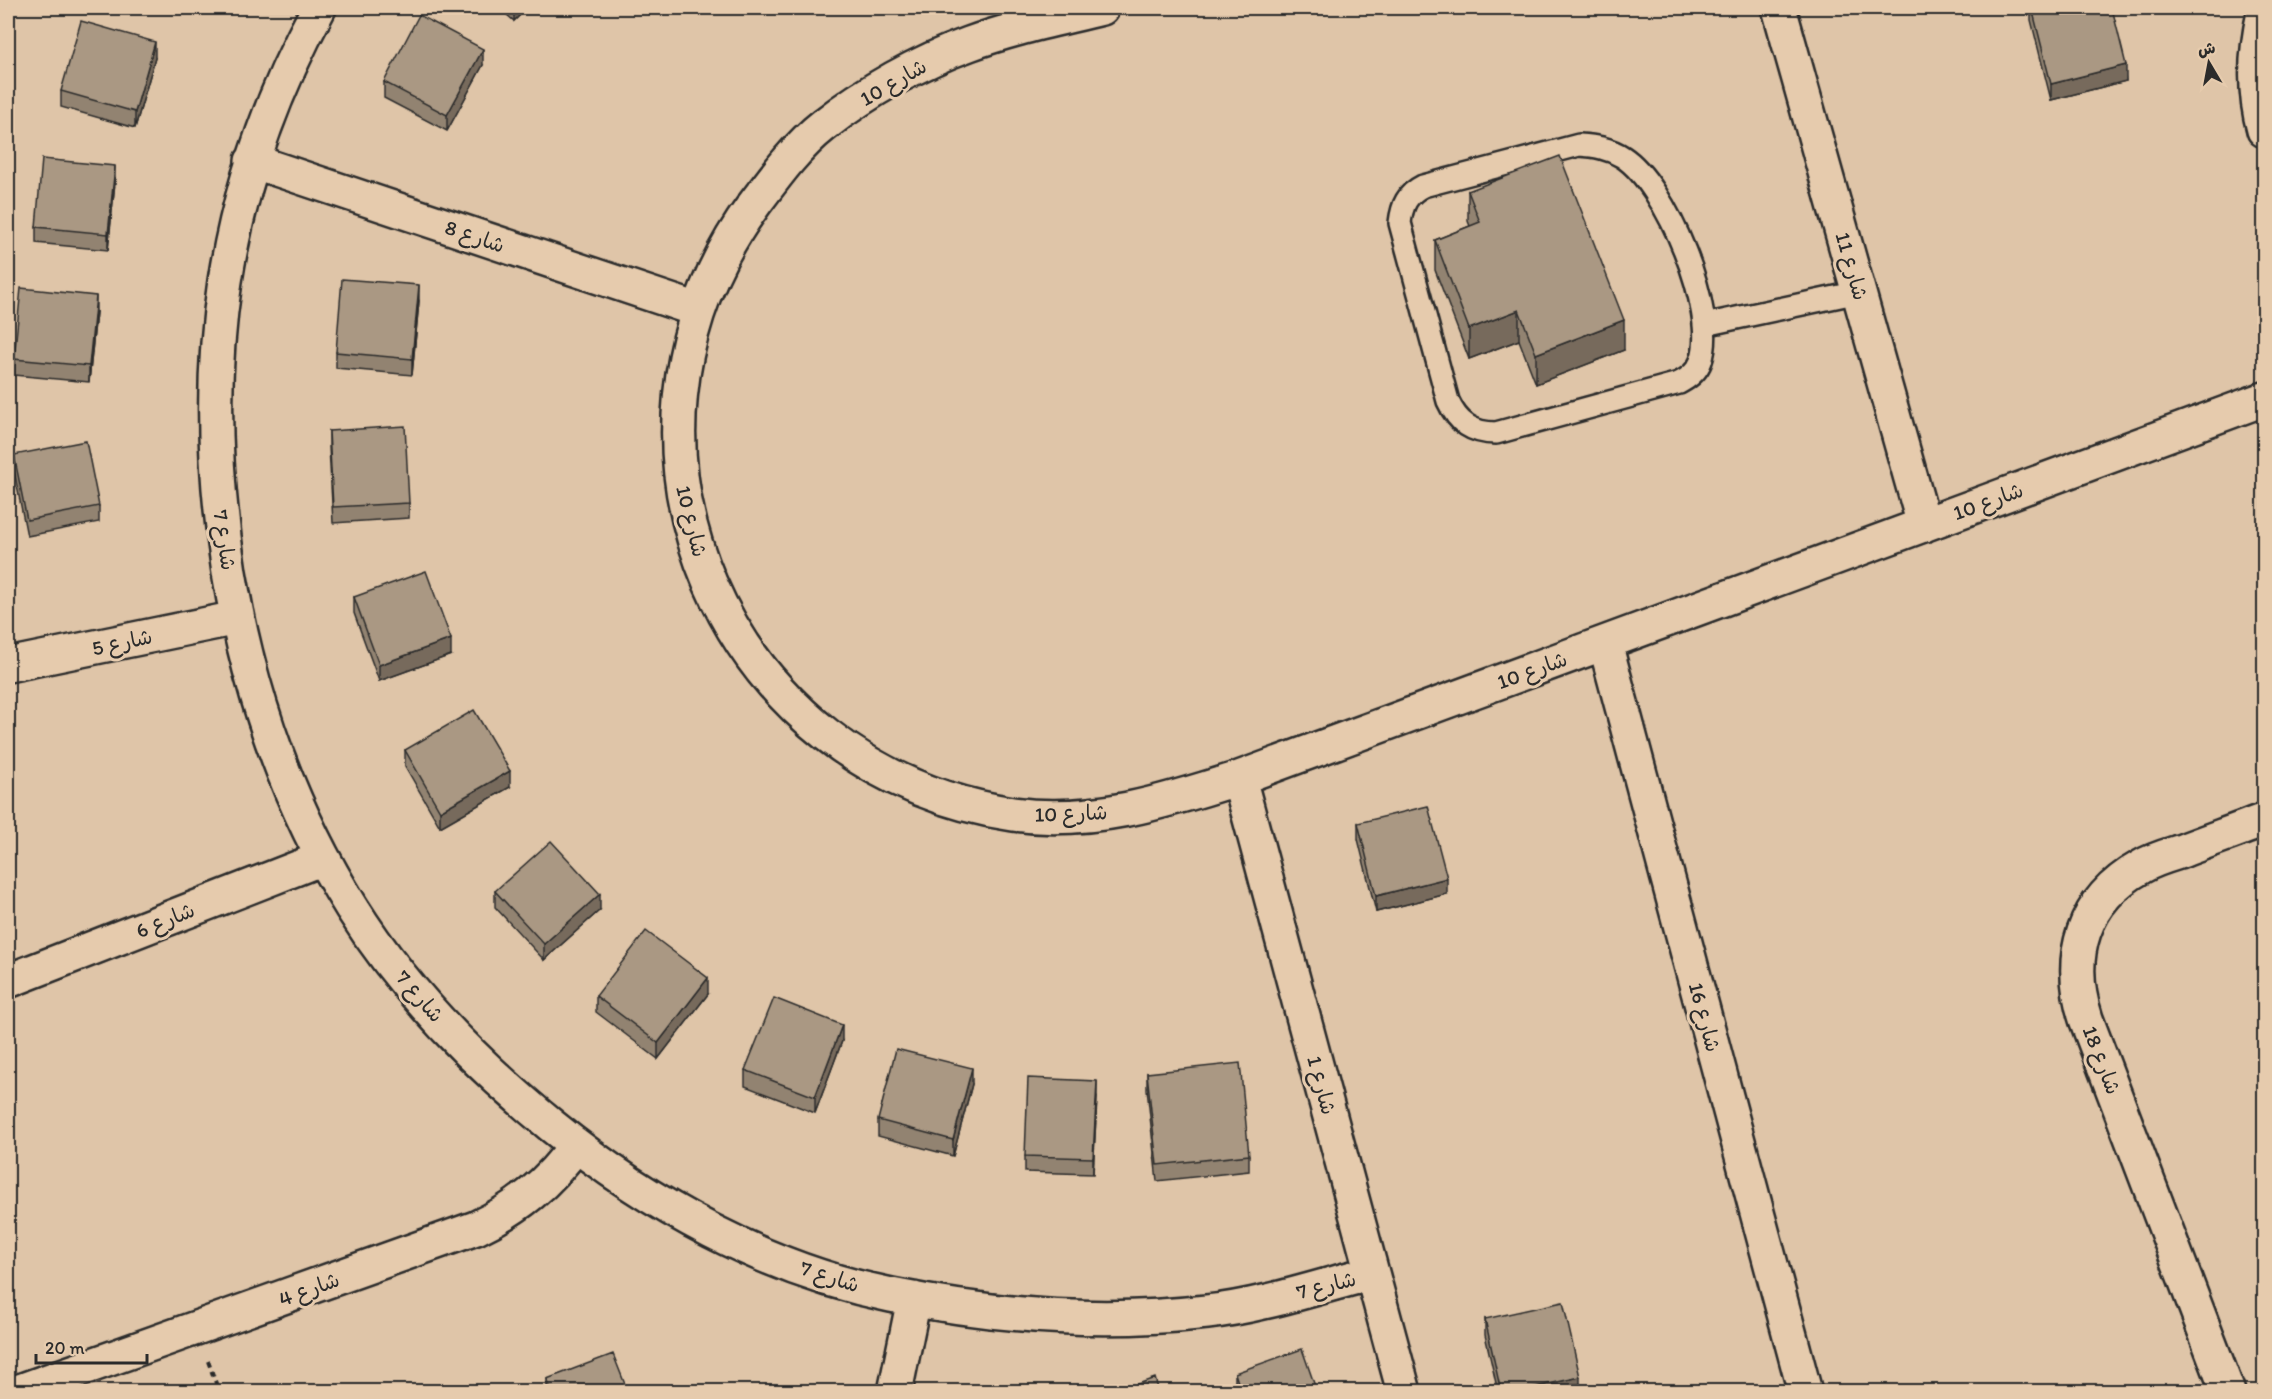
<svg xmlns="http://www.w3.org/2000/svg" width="2272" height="1399" viewBox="0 0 2272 1399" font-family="Itim,'Playpen Sans Arabic',sans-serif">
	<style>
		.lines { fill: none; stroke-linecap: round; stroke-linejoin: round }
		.service-casing { stroke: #2b2b2b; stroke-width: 26 }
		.minor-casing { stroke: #2b2b2b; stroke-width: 38 }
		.path { stroke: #2b2b2b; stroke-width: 4; stroke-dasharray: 6 4.5; stroke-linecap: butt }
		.service { stroke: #e6cbad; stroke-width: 21 }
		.minor { stroke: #e6cbad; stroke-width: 33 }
		.wall { fill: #928371; stroke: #2b2b2b; stroke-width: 1.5 }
		.shaded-wall { fill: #776a5c; stroke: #2b2b2b; stroke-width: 1.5 }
		.building { fill: #aa9883; stroke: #2b2b2b; stroke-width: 1.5 }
		.labels { text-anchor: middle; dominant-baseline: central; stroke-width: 6; stroke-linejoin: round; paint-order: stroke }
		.street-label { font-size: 21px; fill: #2b2b2b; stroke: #e6cbad }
	</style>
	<rect width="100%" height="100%" fill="#dfc5a8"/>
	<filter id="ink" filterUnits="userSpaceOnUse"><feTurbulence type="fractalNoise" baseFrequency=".0167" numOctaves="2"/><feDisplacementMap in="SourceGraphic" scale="12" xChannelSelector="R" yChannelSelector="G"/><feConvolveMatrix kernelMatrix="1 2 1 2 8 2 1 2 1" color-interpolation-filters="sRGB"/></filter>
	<g filter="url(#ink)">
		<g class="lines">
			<!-- service casing -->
			<g class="service-casing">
				<path id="service" d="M1579,145C1595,146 1609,148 1623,157C1666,185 1719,312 1701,361C1697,372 1689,378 1679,383L1496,433C1472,433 1458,423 1448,401L1400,223C1402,205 1407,194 1423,186Z
					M1704,325L1859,292"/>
			</g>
			<!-- minor casing -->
			<g class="minor-casing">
				<path id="minor" d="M319,8C220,190 197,368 229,572C249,692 287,804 352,908C404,991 476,1064 552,1126C649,1205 767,1270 891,1295C994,1316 1102,1324 1207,1312C1259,1307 1321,1286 1372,1273
					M1102,8C1058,19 1012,28 969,44C919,62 867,91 824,125C796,147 774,178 753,206C581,444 724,771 1013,814C1091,825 1165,802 1239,778L2264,399
					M1779,8L1924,525
					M2264,13C2255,52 2253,91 2264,130
					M252,161L698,310
					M1605,643L1805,1392
					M8,665L237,618
					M1239,778L1404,1392
					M8,981L323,858
					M17,1392L476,1228C518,1208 549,1183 576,1145
					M895,1392L914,1299
					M2228,1392L2086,1019C2066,957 2082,900 2141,867C2152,860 2166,856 2179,852C2207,841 2236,831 2264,820"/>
			</g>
			<!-- path -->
			<path class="path" d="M208,1361L219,1392"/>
			<!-- service -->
			<use href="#service" class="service"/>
			<!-- minor -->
			<use href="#minor" class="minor"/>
		</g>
		<!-- wall -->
		<path class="wall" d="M499,8H527L514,21Z
			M2031,8H2112L2126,81L2051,100L2031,20Z
			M155,58L135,128L61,107V91Z
			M483,65L447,131L384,98V82Z
			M115,182L108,250L36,243V227Z
			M1468,191L1624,350L1536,384L1519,340L1469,359L1435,270V240L1470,226L1468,221Z
			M419,301L412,375L336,368V352Z
			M96,312L89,382L14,375V359Z
			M329,431L409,503V518L333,523L329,447Z
			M14,455L99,506V522L27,536L14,471Z
			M354,597L451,655L379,681L354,613Z
			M405,750L510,787L440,827L405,766Z
			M1358,823L1447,894L1376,912L1358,839Z
			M495,891L600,910L544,960L495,907Z
			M708,994L658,1059L596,1012V996Z
			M842,1041L815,1113L745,1086V1070Z
			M1147,1073L1249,1155V1171L1157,1181L1147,1089Z
			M972,1084L953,1156L878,1136V1120Z
			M1097,1097L1093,1174L1025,1172V1156Z
			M1485,1319L1580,1392H1498L1485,1335Z
			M1235,1373L1317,1392H1236L1235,1389Z
			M547,1379L628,1392H547Z"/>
		<!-- shaded-wall -->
		<path class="shaded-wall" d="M514,8H527L514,21Z
			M155,42V58L135,128V112Z
			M483,49V65L447,131V115Z
			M2126,65V81L2051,100V84Z
			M115,166V182L108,250V234Z
			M419,285V301L412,375V359Z
			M96,296V312L89,382V366Z
			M1519,310V340L1469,359V329Z
			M1624,320V350L1536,384V354Z
			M451,639V655L379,681V665Z
			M510,771V787L440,827V811Z
			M1447,878V894L1376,912V896Z
			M600,894V910L544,960V944Z
			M708,978V994L658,1059V1043Z
			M842,1025V1041L815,1113V1097Z
			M972,1068V1084L953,1156V1140Z
			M1097,1081V1097L1093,1174V1158Z
			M1580,1377V1392H1513Z"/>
		<!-- building -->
		<path class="building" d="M2032,8H2112L2126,65L2051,84Z
			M419,15L483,49L447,115L384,82Z
			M81,21L155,42L135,112L61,91Z
			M1560,156L1624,320L1536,354L1519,310L1469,329L1435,240L1480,222L1468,191Z
			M42,159L115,166L108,234L36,227Z
			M342,279L419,285L412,359L336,352Z
			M21,288L96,296L89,366L14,359Z
			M405,426L409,503L333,507L329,431Z
			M86,441L99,506L27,520L14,455Z
			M426,571L451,639L379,665L354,597Z
			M474,710L510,771L440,811L405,750Z
			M1428,806L1447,878L1376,896L1358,823Z
			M551,841L600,894L544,944L495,891Z
			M646,931L708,978L658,1043L596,996Z
			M774,998L842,1025L815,1097L745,1070Z
			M896,1049L972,1068L953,1140L878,1120Z
			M1240,1063L1249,1155L1157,1165L1147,1073Z
			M1028,1078L1097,1081L1093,1158L1025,1156Z
			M1563,1302L1580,1377L1513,1392H1501L1485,1319Z
			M1302,1349L1317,1392H1241L1235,1373Z
			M613,1354L628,1392H552L547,1379Z
			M1155,1378L1159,1392H1115Z"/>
	</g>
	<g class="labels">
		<!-- street labels -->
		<g class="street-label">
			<text transform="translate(893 82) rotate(-30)">شارع 10</text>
			<text transform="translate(475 236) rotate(19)">شارع 8</text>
			<text transform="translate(1852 266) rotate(74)">شارع 11</text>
			<text transform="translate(1988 501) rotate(-20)">شارع 10</text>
			<text transform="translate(692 521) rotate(76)">شارع 10</text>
			<text transform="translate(225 540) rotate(82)">شارع 7</text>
			<text transform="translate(122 642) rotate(-12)">شارع 5</text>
			<text transform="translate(1532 670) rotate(-20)">شارع 10</text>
			<text transform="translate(1071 813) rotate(-2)">شارع 10</text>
			<text transform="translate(165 920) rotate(-22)">شارع 6</text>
			<text transform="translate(420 996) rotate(49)">شارع 7</text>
			<text transform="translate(1705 1017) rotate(75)">شارع 16</text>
			<text transform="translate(2102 1060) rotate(69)">شارع 18</text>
			<text transform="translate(1322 1085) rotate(75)">شارع 1</text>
			<text transform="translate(830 1276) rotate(18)">شارع 7</text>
			<text transform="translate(1326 1285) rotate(-14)">شارع 7</text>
			<text transform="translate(309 1289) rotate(-20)">شارع 4</text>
		</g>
	</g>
	<!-- margin -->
	<rect width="2272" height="1399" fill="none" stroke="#e6cbad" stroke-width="30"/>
	<rect x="15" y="15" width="2242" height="1369" fill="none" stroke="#2b2b2b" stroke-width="2" filter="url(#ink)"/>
	<!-- north arrow -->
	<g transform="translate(2209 63) rotate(350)" stroke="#e6cbad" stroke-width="4.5" paint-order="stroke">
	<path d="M0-4.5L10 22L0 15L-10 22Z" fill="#2b2b2b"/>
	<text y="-9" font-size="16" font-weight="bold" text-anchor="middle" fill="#2b2b2b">ش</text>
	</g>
	<!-- scale -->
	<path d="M36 1354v9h111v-9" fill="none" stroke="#2b2b2b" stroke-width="3"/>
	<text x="45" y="1354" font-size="18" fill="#2b2b2b" stroke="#e6cbad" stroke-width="4.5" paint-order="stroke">20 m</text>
</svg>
